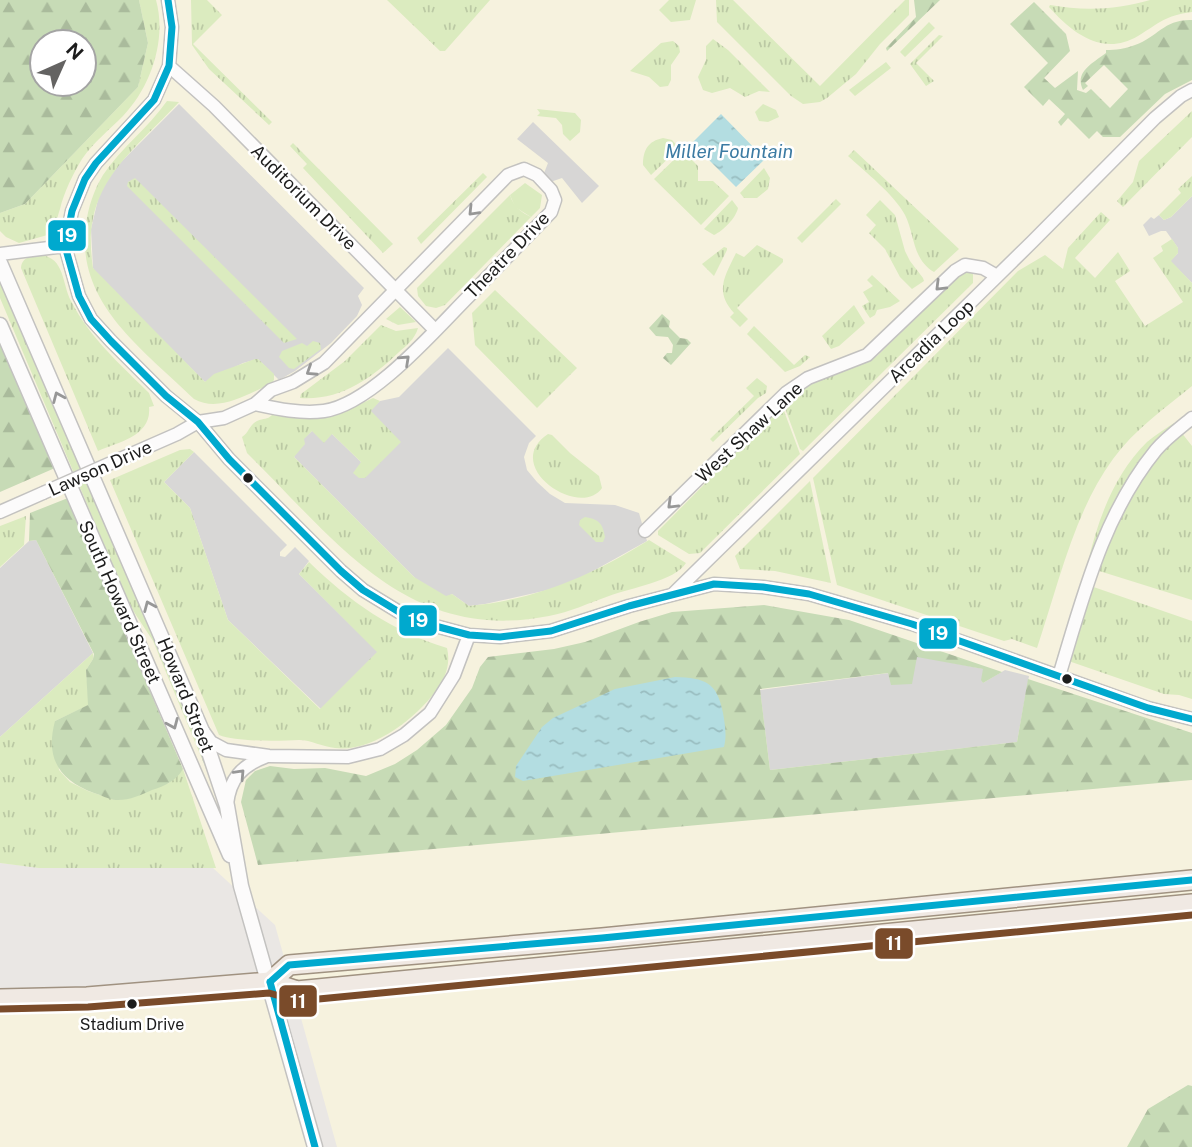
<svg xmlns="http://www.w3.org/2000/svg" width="1192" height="1147" viewBox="0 0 1192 1147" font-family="'Public Sans',sans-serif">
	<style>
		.education { fill: #f6f2de; fill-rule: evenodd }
		.religious { fill: #d8d7d6 }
		.grass { fill: url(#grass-tufts) }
		.forest { fill: url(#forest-firs); fill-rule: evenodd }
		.garden { fill: #dbebbf }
		.water { fill: url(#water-ripples) }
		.pier { fill: #d7d6d5 }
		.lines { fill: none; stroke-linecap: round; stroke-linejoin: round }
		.minor-casing { stroke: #c3c2c0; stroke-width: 15 }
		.tertiary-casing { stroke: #c3c2c0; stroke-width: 17 }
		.primary-casing { stroke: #a09281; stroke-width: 22 }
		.minor { stroke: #fcfbfb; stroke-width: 12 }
		.tertiary { stroke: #fcfbfb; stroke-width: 14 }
		.primary { stroke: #f0e9e3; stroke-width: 19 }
		.minor-bridge-casing { stroke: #c3c2c0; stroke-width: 15; stroke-linecap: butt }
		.minor-bridge { stroke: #fcfbfb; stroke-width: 12 }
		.bus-1-casing { stroke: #fff; stroke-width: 12 }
		.bus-2-casing { stroke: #fff; stroke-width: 12 }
		.bus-1 { stroke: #00a9ce; stroke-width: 7 }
		.bus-2 { stroke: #7a4b2a; stroke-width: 7 }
		.oneway { stroke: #979797 }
		.bus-dot { fill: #1c1c1c; stroke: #fff; stroke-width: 2.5 }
		.labels { text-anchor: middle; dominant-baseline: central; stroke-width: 5; stroke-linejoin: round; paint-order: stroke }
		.bus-label { font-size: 16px; fill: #1c1c1c; stroke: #fff }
		.street-label { font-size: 18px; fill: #1c1c1c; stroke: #fff }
		.water-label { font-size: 19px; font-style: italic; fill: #3c7ba3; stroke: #fff }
		.line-badge { stroke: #fff; stroke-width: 2.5 }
		.badge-label { font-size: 19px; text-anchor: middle; font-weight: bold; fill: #fff }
	</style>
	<defs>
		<pattern id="grass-tufts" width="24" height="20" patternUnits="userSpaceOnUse" patternTransform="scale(1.75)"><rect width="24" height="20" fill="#dbebbf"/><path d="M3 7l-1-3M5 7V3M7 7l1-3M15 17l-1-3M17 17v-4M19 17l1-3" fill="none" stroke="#bbc9a4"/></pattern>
		<pattern id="forest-firs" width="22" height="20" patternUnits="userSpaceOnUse" patternTransform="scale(1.75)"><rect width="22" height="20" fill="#c7dbb6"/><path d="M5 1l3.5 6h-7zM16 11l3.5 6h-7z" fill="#aabb9c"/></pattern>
		<pattern id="water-ripples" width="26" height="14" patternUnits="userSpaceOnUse" patternTransform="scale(1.75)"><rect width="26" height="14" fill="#b3dde1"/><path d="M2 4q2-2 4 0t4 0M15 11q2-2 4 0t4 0" fill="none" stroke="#99bdc0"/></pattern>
	</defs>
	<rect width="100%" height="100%" fill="#eae7e4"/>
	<!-- education -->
	<path class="education" d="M0,0H1192V1147H337L275,925L213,868H41L0,863ZM42,42H84V84H42Z
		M270,982L315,1147H0V999Z"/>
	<!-- religious -->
	<path class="religious" d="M179,104L364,288L358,296L362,305L357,316L331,343L295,371L279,380L258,359L243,363L205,382L97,275L93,268L91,229L99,195L114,169Z
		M1192,196V283L1170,261L1178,253V248L1166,231H1161L1149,236L1143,225L1151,217L1154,219L1159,215L1164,220L1171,217Z
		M448,348L536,436L529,443L524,457L527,470L537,482L550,494L565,503L615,505L639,513L647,541L577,580L548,590L485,604L469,606L452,594L439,602L294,457L303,439L312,431L332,434L361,462L359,478L370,410L380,401L399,397Z
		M194,452L287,545L280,552V556L285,557L295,547L309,561L299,574L378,652L321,709L228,620L190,508L164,482Z
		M36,540L93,653L0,737V568L29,541Z
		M917,656L984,669L982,680L983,683L1005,670L1029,676L1017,742L770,770L760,690L889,673Z"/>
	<!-- grass -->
	<path class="grass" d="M139,0H156C167,39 151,87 123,116C109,130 94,142 82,159C73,174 64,192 60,209C57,218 56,225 51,234L19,243L6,237L0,231V213L25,204L138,87L148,43Z
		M191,0H207L222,15L193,44L272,122L269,125L209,69L192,45Z
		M387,0H490L445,51H440Z
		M669,0H696L690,20L671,22L659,10Z
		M716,0H733L820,86L905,0H909V15L880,44L856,74L827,98L820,102L803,104L791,96L717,22Z
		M1150,0H1192V12C1164,16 1161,22 1138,36C1103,57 1072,33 1049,7L1050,5C1083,11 1117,10 1150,0Z
		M939,35L943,36L916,63L934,81L926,86L910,64Z
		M713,39L728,50L770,92L759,91L745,97L730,88L712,93L703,90L698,77L706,60V46Z
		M673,41L679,46L680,52L671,65V80L668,86L660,87L649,77L630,71L661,43Z
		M167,101L179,102C129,156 80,186 93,268L205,382L214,374L255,359H258L274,374V380L271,384C247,394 219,413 194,399C144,350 75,303 86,225C88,207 94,190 103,175C121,148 148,128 167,101Z
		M1192,111V137L1123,207L1117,201L1133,182L1139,161Z
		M663,138L672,140L679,148L651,175L643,165C643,150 648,141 663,138Z
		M293,143L393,244L383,253L303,168L307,164L290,146Z
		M854,150L959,249L934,272C912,259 915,235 905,215C894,194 865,172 848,156Z
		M683,151L698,166V181H713L729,196L701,225L654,179Z
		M764,168L770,178L768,189L757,198H744L740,193Z
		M483,173L487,177L421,244L417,238Z
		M1192,176V196L1171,217L1164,220L1159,215L1181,193L1178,189Z
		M135,178L137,180L297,339L284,343L127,186L128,182Z
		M510,195C513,206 522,213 531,217L445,305L436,308L426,306L418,296L417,288Z
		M836,199L841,204L802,243L797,238Z
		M732,200L738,208C736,218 723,231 714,235L704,229Z
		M880,200L895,215L905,251L910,261L923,278L924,281L912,289L900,277L885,249L869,233L876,225L866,215Z
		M1101,212L1110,220L1075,258L1095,278L1118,252L1130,271L1115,281L1145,326L1183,302L1153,258L1163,251L1161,246L1172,239L1178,248V253L1171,261L1192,283V386C1164,409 1134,430 1113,459C1074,512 1058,586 1037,648L1012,639L1004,641L837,585L813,478L1018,271L1045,255L1063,269L1068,248Z
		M757,245L783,259V262L737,308L748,319L740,327L730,317L734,313C714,291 725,276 736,253L744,257Z
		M724,247L727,248V250L714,276L702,264Z
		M41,255C65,258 62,284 71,301C90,338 120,364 149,393L154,406L149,407C152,436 119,442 98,451L21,268C22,257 31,256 41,255Z
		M965,270L973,274V283L803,451L800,449L785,408L791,402L789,399C813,375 848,374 877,356Z
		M872,275L900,301L890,307L877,310L875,315L870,318L862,306L869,302L863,292L873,286L867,280Z
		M0,276L186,712L208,770L207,771L153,641L134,612L125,594L0,298Z
		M495,290L577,368L537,408L475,345L472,313Z
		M854,305L865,323L839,346L831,349L822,336Z
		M400,307L416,322L398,325L386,319Z
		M381,325L396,331L418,328C415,339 406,346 398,353C371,379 339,401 300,398L301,394L345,361Z
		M754,326L794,365L805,355L810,357L800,366L785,372L747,334Z
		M313,341L320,343L321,349L294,369L289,368L279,357L282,351L302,343L307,346Z
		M757,378L767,386L766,393L758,398L713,442L710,439L754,396L746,388Z
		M373,398L380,401L371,411L401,442L365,478H359L353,473L361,462L332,434L324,443L312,431L304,439L305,444L294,457L414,577L446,596L452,594L469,606C539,599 590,576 649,540L686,563C675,581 630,588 609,596C589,603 570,612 549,616C407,644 336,540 247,453L242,437C249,433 249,425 257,421C264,418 267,420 272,415C314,418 336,417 373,398Z
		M780,408L784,411L800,454L700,553L689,554L658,535V531Z
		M1174,423L1192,446V600L1096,570L1091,567L1088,562C1098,519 1115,473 1147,442C1155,435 1165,429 1174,423Z
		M548,434L552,435L570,453L599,476L602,488C580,520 500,466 548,434Z
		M190,449L194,452L164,482L190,508L228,620L320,709L377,652L299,574L309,562C349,601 393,632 447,648C451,665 445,679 435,692C415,719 371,753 335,748C323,747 311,740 299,740C279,741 237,742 219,735L110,480L180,450Z
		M810,481L831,583L775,571L740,569L735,556Z
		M26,516L24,545L0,567V526Z
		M585,517C599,519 603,524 605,537L603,542H596L579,525L580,520Z
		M1082,583L1192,621V699L1179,695L1164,694L1057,657Z
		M93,653V659L86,670L89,705L55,721L59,770L70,782L88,791L115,800L129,798L169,783L183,769L216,868H39L0,863V737Z"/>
	<!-- forest -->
	<path class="forest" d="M0,0H139L148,43L138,87L25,204L0,213ZM42,42H84V84H42Z
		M914,0H940L887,51L886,48L916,17Z
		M1034,2L1066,34L1070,51L1044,78L1055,88L1078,71L1077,90L1086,93L1091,89L1110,108L1128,89L1104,65L1085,83L1088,86L1083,90C1074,72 1093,63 1106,53V50C1116,50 1125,49 1135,45C1158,37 1164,19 1192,20V80L1165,94L1120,137H1103L1097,131L1089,139L1068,118L1061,126L1058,122L1065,114L1049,99L1043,106L1024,87L1048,63L1010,24Z
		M662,314L670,321L669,327L680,338L687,339L691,343L671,365L663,358L667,353H672L673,345L668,337L656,336L649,328Z
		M0,340L55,468L0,492Z
		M68,498L183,769C176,781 165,786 152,790C141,795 128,801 115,800C108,799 101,795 94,793C59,780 45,758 55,721L88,705L86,670L93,659L94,654L36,540L29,541L30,513Z
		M764,605L849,620L1002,672L983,683L981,680L983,669L917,657L912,684L891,685L888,673L760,689L770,770L1017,742L1028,679L1192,733V780L258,865L241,802L246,780L255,771L270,766L294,769L325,768L366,776L395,764L417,750L446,725L472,688L480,667L488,657L554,649L585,642L639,622L672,612Z
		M1188,1085L1192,1086V1147H1127L1148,1109Z"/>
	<!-- garden -->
	<path class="garden" d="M929,22L935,28L905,57L900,52Z
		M886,62L891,68L855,96L849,90Z
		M763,104L776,110L779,117L768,122L759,121L755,112Z
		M537,109L575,113L581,120L580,132L570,141L563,134L562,125L556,118L537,116L540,113Z
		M525,183L542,195L540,208L531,217L515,207L510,195Z"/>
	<!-- water -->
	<path class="water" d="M721,114L765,159L736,187L692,143Z
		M675,677C705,678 717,682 723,713C725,725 727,735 724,747L523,781L515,777L516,766L542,727L553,718L615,689Z"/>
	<!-- pier -->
	<path class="pier" d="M533,122L599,186L582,203L562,178L539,186L548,163L517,139Z"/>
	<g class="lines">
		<!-- minor casing -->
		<g class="minor-casing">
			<path id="minor" d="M168,0L172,27L169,66L154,100L96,163L85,179L72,211L65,246L79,296L91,319L111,341L166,396L198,422L229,459L341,571L363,590L399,612L424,623L469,635L500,637L551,631L629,606L714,584L763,587L809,594L912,624L1148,708L1192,719
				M169,66L214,106L435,330
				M0,254L65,246
				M120,459L177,434L198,422L224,418L255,404L271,390L293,382L324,363L508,175L524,169L537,175L551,190L555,200L551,212C524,240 496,268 469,296C435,330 372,404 324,411C301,414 278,409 255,404
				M0,512L43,493
				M645,531L786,393L808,378L867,355L955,271L965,265L983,268L997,276
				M673,594L1032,242L1155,118L1181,96L1192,90
				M1059,676C1083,597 1103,515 1156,450C1166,438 1180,428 1192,418
				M203,731L211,742L226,750L269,756L348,757L380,749L404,735L430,713L454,675L469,635
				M227,804C230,779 241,766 265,757"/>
		</g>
		<!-- tertiary casing -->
		<g class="tertiary-casing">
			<path id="tertiary" d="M0,263L202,731L227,806L241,886L315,1147
				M0,325L230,855"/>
		</g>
		<!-- primary casing -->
		<g class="primary-casing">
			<path id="primary" d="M270,982L289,965L602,938L1192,880
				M0,999L87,997L270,982L297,991L1192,904"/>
		</g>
		<!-- minor -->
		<use href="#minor" class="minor"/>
		<!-- tertiary -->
		<use href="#tertiary" class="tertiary"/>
		<!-- primary -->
		<use href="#primary" class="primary"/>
		<!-- minor-bridge casing -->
		<g class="minor-bridge-casing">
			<path id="minor-bridge" d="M43,493L120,459"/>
		</g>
		<!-- minor-bridge -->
		<use href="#minor-bridge" class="minor-bridge"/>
		<!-- bus-1 casing -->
		<g class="bus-1-casing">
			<path id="bus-1" d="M168,0L172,27L169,66L154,100L96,163L85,179L72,211L65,246L79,296L91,319L111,341L166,396L198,422L229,459L341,571L363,590L399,612L424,623L469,635L500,637L551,631L629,606L714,584L763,587L809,594L912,624L1148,708L1192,719
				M270,982L289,965L602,938L1192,880
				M270,982L315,1147"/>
		</g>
		<!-- bus-2 casing -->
		<g class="bus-2-casing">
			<path id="bus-2" d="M0,1009L88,1007L269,993L298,1001L1192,915"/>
		</g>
		<!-- bus-1 -->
		<use href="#bus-1" class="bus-1"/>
		<!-- bus-2 -->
		<use href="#bus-2" class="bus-2"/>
	</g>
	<!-- one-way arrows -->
	<defs><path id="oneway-chevron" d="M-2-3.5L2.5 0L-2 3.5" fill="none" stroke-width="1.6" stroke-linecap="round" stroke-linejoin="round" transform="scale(1.75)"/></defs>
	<g class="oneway">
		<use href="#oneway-chevron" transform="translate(473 211) rotate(134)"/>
		<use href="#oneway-chevron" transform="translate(940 286) rotate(135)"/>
		<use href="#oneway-chevron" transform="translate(405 360) rotate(-43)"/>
		<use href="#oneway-chevron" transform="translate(311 371) rotate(147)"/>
		<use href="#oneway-chevron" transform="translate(58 397) rotate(-113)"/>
		<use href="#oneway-chevron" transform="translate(672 504) rotate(136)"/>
		<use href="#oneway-chevron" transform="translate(149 606) rotate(-113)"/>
		<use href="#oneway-chevron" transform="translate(173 724) rotate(67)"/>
		<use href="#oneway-chevron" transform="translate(240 774) rotate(-47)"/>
	</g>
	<!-- markers -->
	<g class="bus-dot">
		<circle cx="248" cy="478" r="6"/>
		<circle cx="1067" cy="679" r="6"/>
		<circle cx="132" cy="1004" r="6"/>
	</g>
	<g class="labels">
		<!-- bus labels -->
		<g class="bus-label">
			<text x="132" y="1024">Stadium Drive</text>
		</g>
		<!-- street labels -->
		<g class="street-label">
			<text transform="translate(304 197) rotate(45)">Auditorium Drive</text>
			<text transform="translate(507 255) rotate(-46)">Theatre Drive</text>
			<text transform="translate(931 341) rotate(-44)">Arcadia Loop</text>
			<text transform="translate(749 432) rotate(-43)">West Shaw Lane</text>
			<text transform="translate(100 468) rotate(-24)">Lawson Drive</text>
			<text transform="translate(120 602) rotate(66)">South Howard Street</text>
			<text transform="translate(186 695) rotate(68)">Howard Street</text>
		</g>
		<!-- water labels -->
		<g class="water-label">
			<text x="729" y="151">Miller Fountain</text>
		</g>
	</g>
	<g class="line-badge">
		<rect x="47" y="219" width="40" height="33" rx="7" fill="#00a9ce"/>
		<rect x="398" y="604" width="40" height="33" rx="7" fill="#00a9ce"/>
		<rect x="918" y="617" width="40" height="33" rx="7" fill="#00a9ce"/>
		<rect x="874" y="927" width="40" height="33" rx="7" fill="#7a4b2a"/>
		<rect x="278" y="984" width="40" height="34" rx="7" fill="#7a4b2a"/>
	</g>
	<g class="badge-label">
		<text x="67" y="242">19</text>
		<text x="418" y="627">19</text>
		<text x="938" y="640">19</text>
		<text x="894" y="950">11</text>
		<text x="298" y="1008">11</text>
	</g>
	<!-- north arrow -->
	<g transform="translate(63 63) rotate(45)"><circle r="33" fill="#ffffff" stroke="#a4a4a4" stroke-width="2"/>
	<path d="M0-5L12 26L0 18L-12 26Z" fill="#646362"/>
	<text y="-10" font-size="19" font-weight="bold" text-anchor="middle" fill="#1c1c1c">N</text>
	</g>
</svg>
